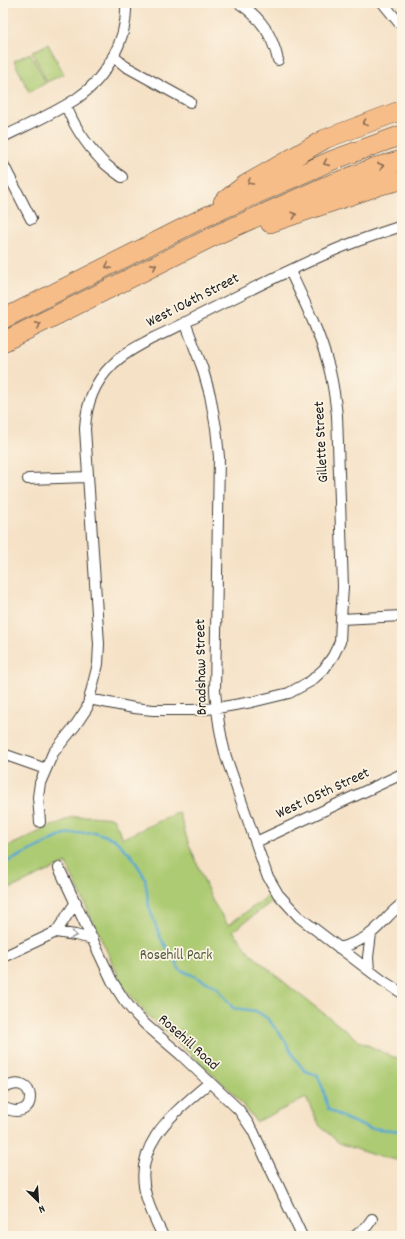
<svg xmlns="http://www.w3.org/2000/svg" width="405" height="1239" viewBox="0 0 405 1239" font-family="Dekko,sans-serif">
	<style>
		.green { fill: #adcb73; stroke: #647448 }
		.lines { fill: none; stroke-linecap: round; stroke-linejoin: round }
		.stream { stroke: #56a7d0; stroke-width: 2.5 }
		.street-casing { stroke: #3d3a36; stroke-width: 12 }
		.highway-casing { stroke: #3d3a36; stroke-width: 20 }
		.street { stroke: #fff; stroke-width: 10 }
		.highway { stroke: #f7bd88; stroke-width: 19 }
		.oneway { stroke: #8a6c52 }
		.oneway2 { stroke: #999 }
		.labels { text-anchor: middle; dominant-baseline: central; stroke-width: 3.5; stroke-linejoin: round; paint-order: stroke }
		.street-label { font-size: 15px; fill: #1c1c1c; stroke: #fcf5e5 }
		.park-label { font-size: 15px; fill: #4f593a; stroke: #fcf5e5 }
	</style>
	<rect width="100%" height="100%" fill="#fcf5e5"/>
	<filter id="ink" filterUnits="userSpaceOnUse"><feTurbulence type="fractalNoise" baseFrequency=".025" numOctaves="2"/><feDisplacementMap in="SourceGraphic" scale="8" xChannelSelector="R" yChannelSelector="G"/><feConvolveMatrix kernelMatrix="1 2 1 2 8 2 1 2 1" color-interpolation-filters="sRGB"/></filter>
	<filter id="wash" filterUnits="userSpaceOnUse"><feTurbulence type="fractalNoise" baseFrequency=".012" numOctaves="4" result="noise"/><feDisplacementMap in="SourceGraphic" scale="16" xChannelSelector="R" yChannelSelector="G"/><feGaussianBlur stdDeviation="0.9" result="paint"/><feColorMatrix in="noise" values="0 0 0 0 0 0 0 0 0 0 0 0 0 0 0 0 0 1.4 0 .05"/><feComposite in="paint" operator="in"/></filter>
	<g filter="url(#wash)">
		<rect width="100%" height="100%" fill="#f5e1c6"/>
		<!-- green -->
		<path class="green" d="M48,44L64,74L47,82L32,52Z
			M30,53L46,83L29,92L14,61Z
			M179,812L188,842L212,900L228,925L271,894L275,899L233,931L250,953L290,987L359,1041L393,1057L402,1058V1161L373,1155L339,1143L320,1126L306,1098L256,1122L252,1116L230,1090L145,1013L124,988L66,863L3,892V849L49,827L73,817L90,816L113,818L123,838Z"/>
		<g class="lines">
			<!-- stream -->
			<path class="stream" d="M3,864L65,834L95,832L114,839L132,856L145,878L149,907L161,939L176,961L179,969L217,987L233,1008L256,1011L267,1018L284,1039L294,1057L304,1070L318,1076L323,1089L328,1109L346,1119L368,1128L402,1131"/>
		</g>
	</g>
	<g filter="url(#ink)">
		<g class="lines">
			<!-- street casing -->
			<g class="street-casing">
				<path id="street" d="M239,3C261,18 272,34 278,60
					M383,3L400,24L402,22
					M113,56L125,66L190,102
					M66,105C73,125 87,145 102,161C108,167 115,172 122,177
					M3,137C27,125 53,114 76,99C106,79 128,39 126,3
					M3,164L31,219
					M185,322L202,367L210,395L216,428L219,457L215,691C217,714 220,735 226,757L267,875L278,894L299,917L383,981L402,993
					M28,479L88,477
					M341,619L402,616
					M89,699L134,708L153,710H193L217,708L252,702L289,693L311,681L324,669L333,656L340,642L341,619L343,587L337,415C335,398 333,381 328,364C319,331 304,301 290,271
					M3,754L46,769
					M40,822L38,797L40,783L53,753L75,726L87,708L98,664L99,644L85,429C86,405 94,383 111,366C122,354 137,347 151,339C165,333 178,326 192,319C237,296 282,273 328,253C352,242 377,234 402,226
					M256,842L402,774
					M59,868L112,981L124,1000L137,1016L146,1025L181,1055L239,1110L253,1131L258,1142L302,1236
					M56,932L75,935L93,939
					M339,948C350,945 361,941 370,934C382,925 390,912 402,904
					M3,957L56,932L76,902
					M369,970L368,957L371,934
					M3,1089C38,1068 40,1126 3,1107
					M163,1236C157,1224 151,1212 147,1199C130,1145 174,1113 210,1082
					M355,1236L367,1226L372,1219"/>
			</g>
			<!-- highway casing -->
			<g class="highway-casing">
				<path id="highway" d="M223,202L245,185L325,139L402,110
					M270,223L381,185L402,180
					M3,319L205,217L333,160L402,135
					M3,342L216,235L326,186L373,168L402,160"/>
			</g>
			<!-- street -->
			<use href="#street" class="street"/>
			<!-- highway -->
			<use href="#highway" class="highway"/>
		</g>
		<!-- one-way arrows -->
		<defs><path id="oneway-chevron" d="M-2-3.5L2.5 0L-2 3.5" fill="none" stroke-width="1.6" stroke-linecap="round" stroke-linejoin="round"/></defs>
		<g class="oneway">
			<use href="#oneway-chevron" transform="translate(365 123) rotate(159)"/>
			<use href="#oneway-chevron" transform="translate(326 163) rotate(156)"/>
			<use href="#oneway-chevron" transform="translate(381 166) rotate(-17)"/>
			<use href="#oneway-chevron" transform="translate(250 182) rotate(150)"/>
			<use href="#oneway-chevron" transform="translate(294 215) rotate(-19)"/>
			<use href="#oneway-chevron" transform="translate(108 266) rotate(153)"/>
			<use href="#oneway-chevron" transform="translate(154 266) rotate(-27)"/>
			<use href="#oneway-chevron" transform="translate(38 325) rotate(-27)"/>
		</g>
		<use class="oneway2" href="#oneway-chevron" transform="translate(74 935) rotate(10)"/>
	</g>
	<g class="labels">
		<!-- street labels -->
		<g class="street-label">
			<text transform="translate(193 301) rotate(-27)">West 106th Street</text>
			<text transform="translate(322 442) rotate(-93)">Gillette Street</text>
			<text transform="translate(202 667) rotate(-91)">Bradshaw Street</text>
			<text transform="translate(323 794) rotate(-25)">West 105th Street</text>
			<text transform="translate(188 1043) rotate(42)">Rosehill Road</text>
		</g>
		<!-- park labels -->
		<g class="park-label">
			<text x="176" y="956">Rosehill Park</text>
		</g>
	</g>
	<!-- margin -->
	<rect width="405" height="1239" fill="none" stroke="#fcf5e5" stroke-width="16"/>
	<!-- north arrow -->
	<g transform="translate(38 1201) rotate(155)" stroke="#fcf5e5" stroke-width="3" paint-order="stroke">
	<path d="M0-3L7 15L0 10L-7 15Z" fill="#1c1c1c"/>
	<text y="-6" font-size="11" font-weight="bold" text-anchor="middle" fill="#1c1c1c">N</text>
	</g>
</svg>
